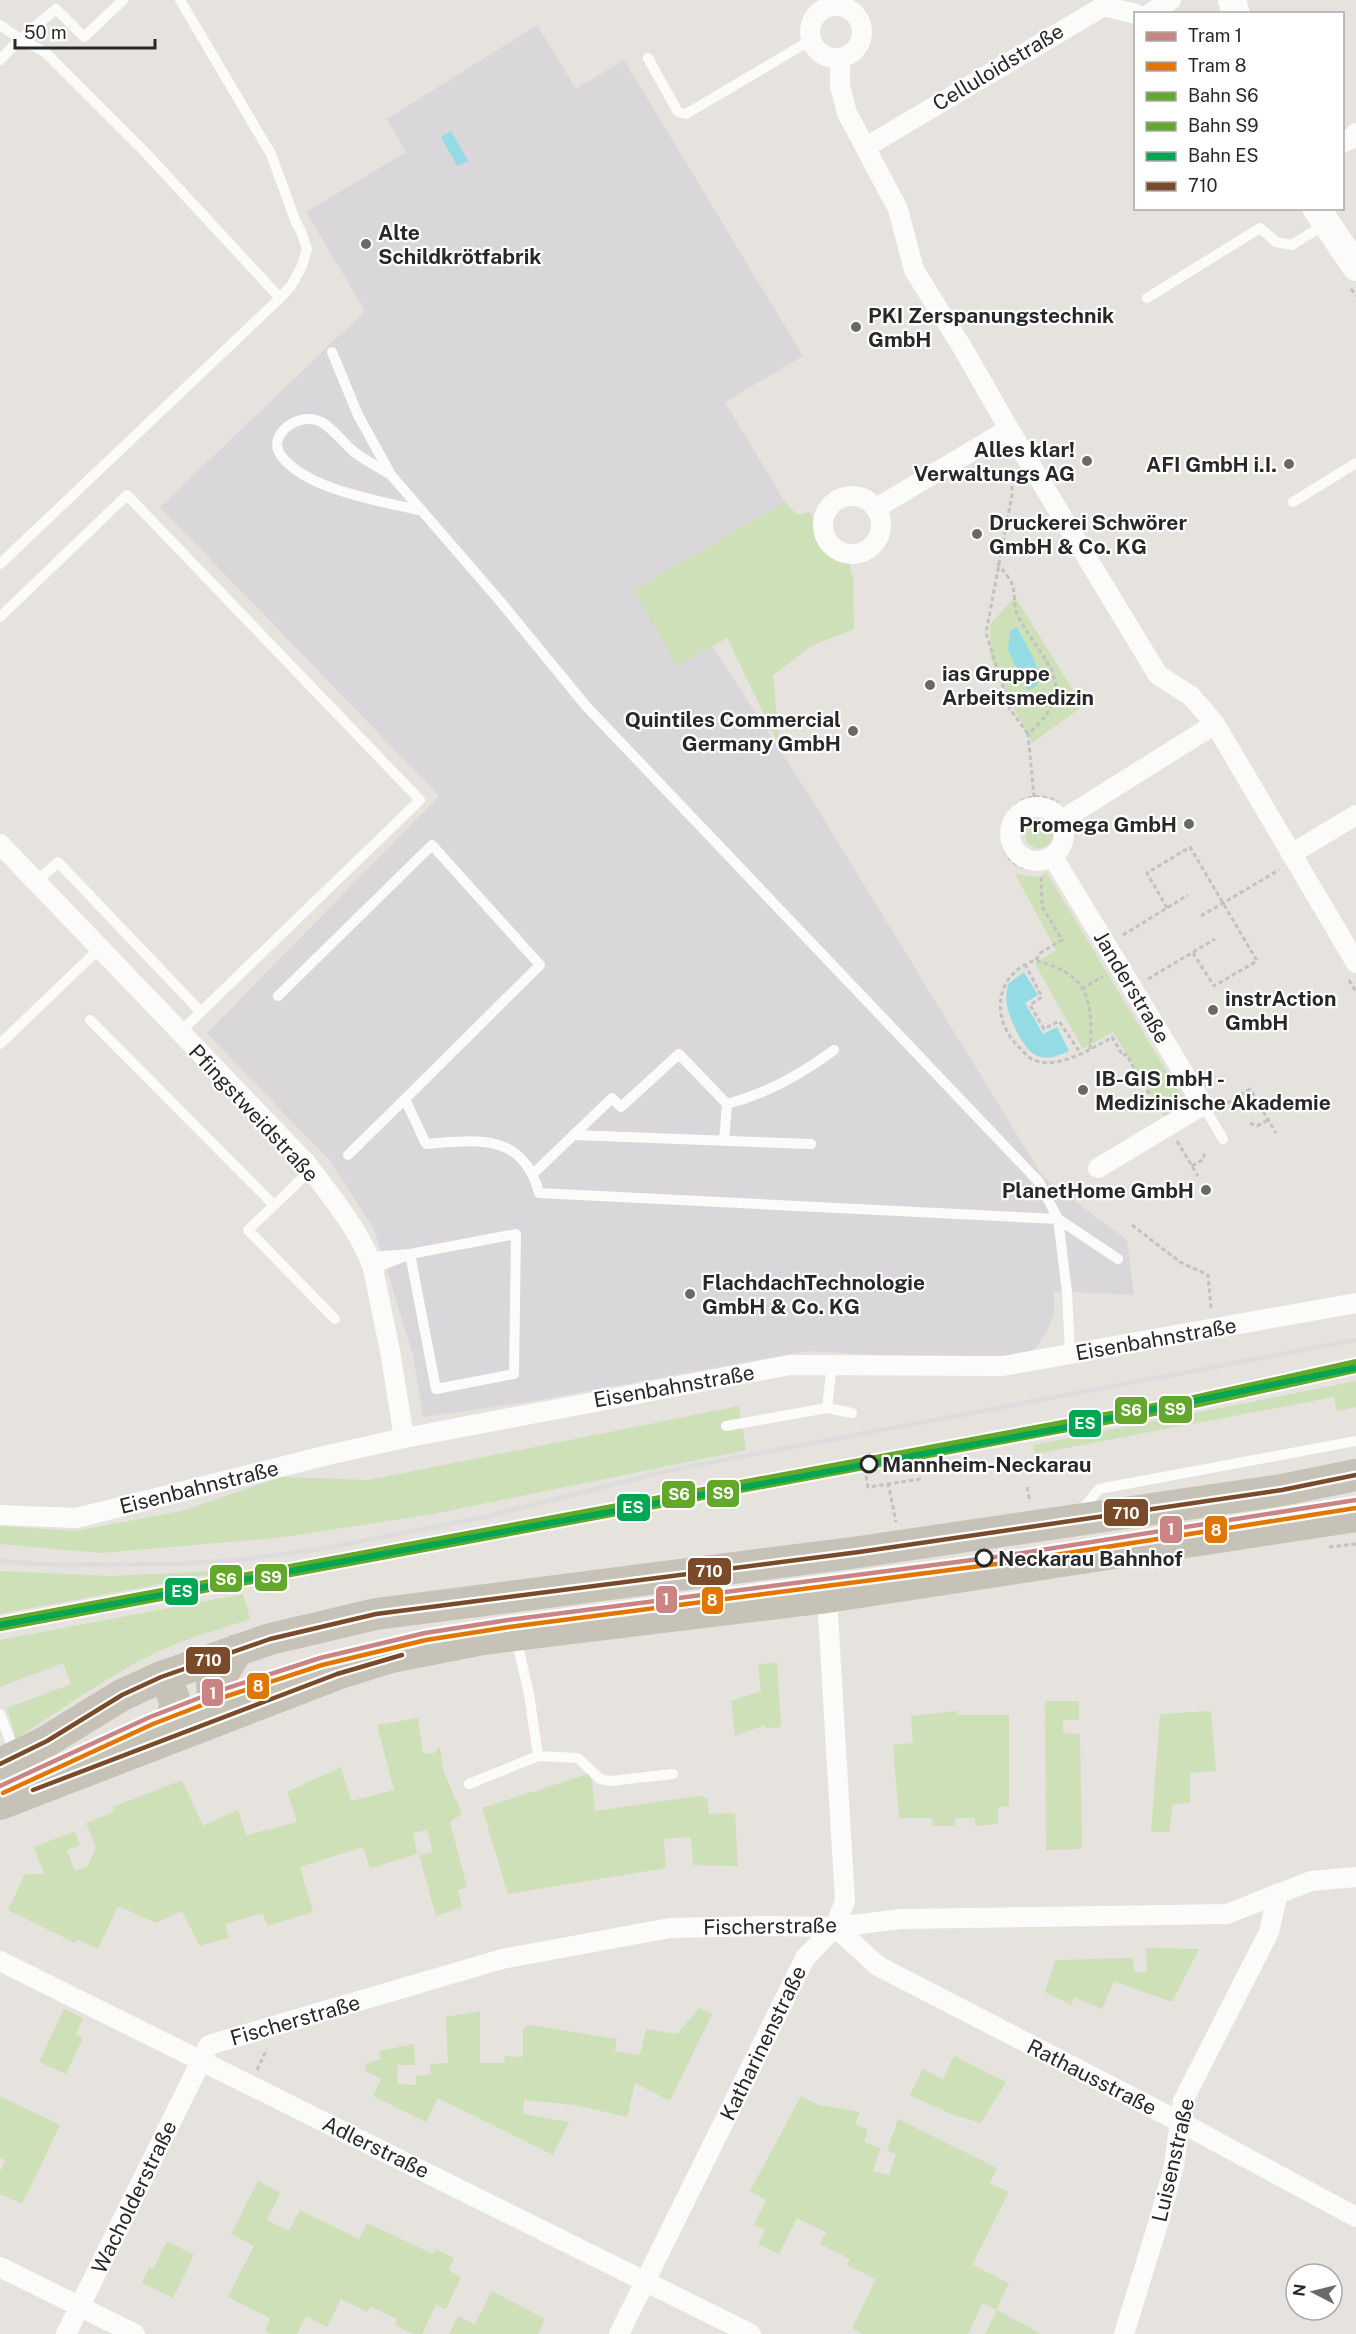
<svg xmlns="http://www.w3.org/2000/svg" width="1356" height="2334" viewBox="0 0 1356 2334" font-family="'Public Sans',sans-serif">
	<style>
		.industrial { fill: #d9d7d9 }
		.green { fill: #cee0b8 }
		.water { fill: #94dce5 }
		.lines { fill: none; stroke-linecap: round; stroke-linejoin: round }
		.path { stroke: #c3c2c2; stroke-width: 3; stroke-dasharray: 4.5 3; stroke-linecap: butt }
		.service { stroke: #fbfbfa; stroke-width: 10 }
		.minor { stroke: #fbfbfa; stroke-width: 20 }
		.secondary { stroke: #fbfbfa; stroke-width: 28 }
		.primary { stroke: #c7c2b8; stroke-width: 32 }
		.rail { stroke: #dddcdd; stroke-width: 4.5 }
		.bus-1-casing { stroke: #fff; stroke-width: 9 }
		.bus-1 { stroke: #7a4b2a; stroke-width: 4.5 }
		.rail-1-casing { stroke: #fff; stroke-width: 10 }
		.rail-2-casing { stroke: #fff; stroke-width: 10 }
		.rail-3-casing { stroke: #fff; stroke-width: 10 }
		.rail-1 { stroke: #64a82b; stroke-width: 6 }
		.rail-2 { stroke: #64a82b; stroke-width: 6 }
		.rail-3 { stroke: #00a651; stroke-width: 6 }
		.tram-1-casing { stroke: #fff; stroke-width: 9 }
		.tram-2-casing { stroke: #fff; stroke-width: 9 }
		.tram-1 { stroke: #ca8484; stroke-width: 4.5 }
		.tram-2 { stroke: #e17600; stroke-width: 4.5 }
		.poi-dot { fill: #6a6968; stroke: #fff; stroke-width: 2 }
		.stop-dot { fill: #fff; stroke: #282828; stroke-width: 3 }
		.labels { text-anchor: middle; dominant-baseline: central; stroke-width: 4.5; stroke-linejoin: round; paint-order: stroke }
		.street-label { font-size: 21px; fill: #282828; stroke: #fff }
		.poi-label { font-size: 21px; font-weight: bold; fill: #282828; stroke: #fff; text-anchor: start }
		.stop-label { font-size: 21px; font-weight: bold; fill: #282828; stroke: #fff; text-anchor: start }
		.line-badge { stroke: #fff; stroke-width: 2 }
		.badge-label { font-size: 16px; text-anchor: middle; font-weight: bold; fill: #fff }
	</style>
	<rect width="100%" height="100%" fill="#e6e2de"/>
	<!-- industrial -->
	<path class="industrial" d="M537,25L576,89L624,60L803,356L725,402L785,502L635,590L677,665L712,646L809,795L1043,1177L1127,1240L1134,1295L1054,1291V1314L1047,1331L1037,1346L1026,1357L970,1360L807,1351L527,1402L423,1417L413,1355L374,1229L330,1161L207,1033L439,796L160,507L365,311L306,212L406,152L387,119Z"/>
	<!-- green -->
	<path class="green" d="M785,502L797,515L809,512C815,519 815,522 816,530C819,550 832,556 849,562L853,578L854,629L811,646L773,675L780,747L727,638L677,666L634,590Z
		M1015,597L1083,706L1032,743L1002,686L990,656V624Z
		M1025 834a14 14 0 1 1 28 0a14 14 0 1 1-28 0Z
		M1046,872L1187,1105L1165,1118L1113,1032L1083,1049L1035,964L1056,950L1015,874L1039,877Z
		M1356,1381V1407L1337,1411L1334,1397L1035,1454L1033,1445Z
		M739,1406L746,1450L433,1514L277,1538L101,1553L0,1544V1526L75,1531L182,1511L282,1477L369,1480Z
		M235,1570L0,1614V1571L111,1576Z
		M243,1594L250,1619C225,1628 199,1635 175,1644C118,1668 67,1706 16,1739L7,1708L71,1684L63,1663L0,1687V1640Z
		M777,1662L781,1727L766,1728L765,1725L735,1736L731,1701L761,1691L758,1665Z
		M1045,1701H1079V1720H1063V1733L1080,1734L1082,1849L1046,1850Z
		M957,1711V1715H1009V1806L998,1807V1824L975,1826V1818H955V1826H933L932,1818H899L893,1745L913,1743L911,1716Z
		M1211,1711L1216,1771L1190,1773V1803L1173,1804L1169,1832H1151L1160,1714Z
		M418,1718L423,1754L434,1753L440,1746L443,1770L462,1814L450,1822L467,1887L458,1890L462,1907L436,1916L419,1855L433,1852L427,1830L413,1833L417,1854L375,1867L370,1868L363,1847L300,1867L313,1912L267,1926L263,1913L225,1924L229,1938L200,1946L182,1911L156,1923L118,1906L98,1949L77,1939L75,1943L8,1910L25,1874H44L34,1847L75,1831L80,1845L67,1850L75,1871L88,1866L96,1847L86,1823L114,1812L113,1807L182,1780L203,1826L238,1810L246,1836C263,1830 280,1827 297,1822L287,1792L341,1767L351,1801L394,1790L377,1725Z
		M591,1773L595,1811L699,1796L707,1798L709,1814L735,1813L738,1866L693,1865L691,1837L664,1839L666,1868L508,1894L482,1808Z
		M1146,1948L1199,1949L1172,2002L1114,1981L1102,2009L1074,1997L1071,2005L1045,1992L1055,1960L1133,1958L1134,1972H1147Z
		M699,2008L712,2014L670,2101L635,2083L627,2117L575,2105L524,2100L523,2114L569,2122L553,2155L438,2098L426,2122L373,2096L381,2079L365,2071L366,2064L381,2059L379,2051L414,2044L415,2065H398L397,2084L416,2085V2076L431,2074L430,2064L448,2063L446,2017L480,2011V2063H504L505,2056L523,2057V2028L531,2025L617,2039L615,2051L640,2055L646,2029L677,2034Z
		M64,2009L83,2018L76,2034L83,2038L66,2074L39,2062Z
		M954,2056L1006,2082L981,2123L951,2114L910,2095L923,2069L943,2079Z
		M0,2096L60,2125L22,2204L0,2194V2172L5,2160L0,2157Z
		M801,2096L819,2105L860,2112L855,2124L868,2129L864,2142L880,2148L873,2171L889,2175L896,2154L887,2151L898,2119L997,2168L990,2183L1009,2192L972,2265L1009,2283L996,2310L983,2303L968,2334H863L852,2328L876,2279L847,2265L850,2259L820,2244L826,2232L797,2218L779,2254L758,2244L765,2230L754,2225L766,2200L750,2191Z
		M258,2181L280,2193L267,2220L289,2231L300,2210L359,2239L367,2223L433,2254L436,2249L454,2258L448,2270L461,2277L446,2309L436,2305L422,2334H413L395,2325L397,2319L370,2306L367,2312L341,2299L327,2327L306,2316L297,2334H272L265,2331L270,2318L228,2297L254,2246L231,2234Z
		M167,2241L194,2255L173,2298L142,2283L149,2267L153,2269Z
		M492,2291L545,2319L538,2334H449L458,2316L475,2324Z
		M997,2310L1041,2334H985Z"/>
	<!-- water -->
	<path class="water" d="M451,131L468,161L457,166L441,137Z
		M1017,627C1024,642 1055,686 1027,690L1008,650L1010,631Z
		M1024,972L1038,995L1025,1003L1043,1034L1057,1027L1069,1051C1040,1065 1029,1056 1016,1030C1008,1013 1004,1003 1008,984Z"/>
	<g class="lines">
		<!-- path -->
		<path class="path" d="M1351,289L1356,296
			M1011,471L1012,495L986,633L1010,709L1028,734
			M997,563C1002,570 1011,578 1013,587C1015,595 1014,606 1017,614C1040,662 1085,684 1028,734L1034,797
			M1039,869C978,873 999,773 1058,802
			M1167,908L1147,873L1190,847L1257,961L1214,986L1193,953
			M1201,916L1279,870
			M1123,935L1188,895
			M1036,960L1040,953L1062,940L1042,906L1041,875
			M1025,964L1042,997L1030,1005L1044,1029L1059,1021L1081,1054
			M1148,979L1215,939
			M1349,980L1356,992
			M1082,989L1103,976
			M1090,1049C1092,1023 1093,988 1067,973C1058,967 1046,964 1036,960C995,973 989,1019 1020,1048C1024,1052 1029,1059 1034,1060C1057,1070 1092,1049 1112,1037L1123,1056L1126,1054L1158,1109
			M1221,1107L1250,1089L1276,1133
			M1250,1123L1257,1126L1268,1120
			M1177,1141L1198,1176
			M1192,1166L1204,1159V1151
			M1132,1225L1180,1262L1208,1275L1211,1309
			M866,1476L868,1487L921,1479
			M888,1483L896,1522
			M1027,1487L1030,1502
			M1329,1547L1356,1544
			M257,2070L267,2049"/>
		<!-- service -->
		<path class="service" d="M0,25L20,39L45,52L144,151L280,298
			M648,58L678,112L686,114L811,40
			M0,60L20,39L56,9L84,37L123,0
			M1147,298L1260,228L1276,242L1292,245L1325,224
			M332,352L358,415L391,475L499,600L586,706L1039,1182L1058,1219L1067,1292L1070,1354
			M388,473C376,466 363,459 353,451C343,442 334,430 323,423C301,409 264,435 282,457C310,491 381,501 422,511
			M1293,502L1356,463
			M0,564L280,298L291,286L302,266L307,249L302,234L295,220L271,154L180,0
			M0,617L127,495L420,800L179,1033
			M36,882L58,862L201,1012
			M278,996L432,845L540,965L405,1099
			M90,1020L274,1205
			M0,1044L99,949
			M1203,1105L1223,1139
			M573,1135L811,1144
			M724,1141L727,1104
			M348,1155L405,1099L426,1144C477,1140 523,1132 539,1193L1058,1219L1118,1259
			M311,1170L248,1230L335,1319
			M534,1173L612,1098L621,1107L679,1054L727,1104C766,1094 802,1074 834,1050
			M370,1257L410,1254L516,1234L514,1374L436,1389L410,1254L373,1269
			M827,1408L832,1364
			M726,1426L827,1408L852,1413
			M1079,1513L1099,1489L1356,1441
			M516,1638L529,1694L538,1756
			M0,1714L15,1753
			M469,1784L538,1756L578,1758L600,1779L610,1781L673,1774"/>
		<!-- minor -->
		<path class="minor" d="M810 32a26 26 0 1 1 52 0a26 26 0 1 1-52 0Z
			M1149,14L1171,0
			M840,58V86L847,113L898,209L914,270L962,347L1009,429L1158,675L1191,696L1215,724L1356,963
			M1342,143L1351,139L1356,133
			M866,147L1104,6L1136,14
			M823 525a29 29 0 1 1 58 0a29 29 0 1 1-58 0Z
			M876,508L1009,429
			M1010 834a27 27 0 1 1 54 0a27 27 0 1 1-54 0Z
			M1062,820L1215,724
			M0,844L306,1163C328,1192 363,1235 373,1269L390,1351L404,1438
			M1291,854L1356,815
			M1053,857L1203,1105L1098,1168
			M0,1515L76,1518L328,1455L404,1438L790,1365L1003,1366L1356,1303
			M835,1927L878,1966L1180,2122L1356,2217
			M0,1961L751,2334
			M0,2267L135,2334
			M66,2334L209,2045L502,1959L670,1928L767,1926L835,1927L901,1919L1227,1914L1311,1881L1356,1877
			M619,2334L805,1958L835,1927L845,1901L827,1597
			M1124,2334L1161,2214L1174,2165L1183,2101L1269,1932L1278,1893"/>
		<!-- secondary -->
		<path class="secondary" d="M1232,0L1236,14
			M1316,208L1356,267"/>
		<!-- primary -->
		<path class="primary" d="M230,1715L213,1698L212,1685L218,1675L226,1669L237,1650
			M149,1744C171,1718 188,1708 161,1677
			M0,1764L47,1741L122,1695L161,1677L270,1639L376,1614L859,1552L1282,1490L1356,1475
			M0,1804L337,1674L391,1657L483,1639L827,1597L1356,1516"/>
		<!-- rail -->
		<path class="rail" d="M0,1561L56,1565L175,1564L238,1560L321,1549L485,1517L666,1471L1356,1340"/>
		<!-- bus-1 casing -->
		<g class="bus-1-casing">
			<path id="bus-1" d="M0,1764L47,1741L122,1695L161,1677L270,1639L376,1614L859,1552L1282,1490L1356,1475
				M33,1790L337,1674L402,1655"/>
		</g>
		<!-- bus-1 -->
		<use href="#bus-1" class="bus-1"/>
		<!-- rail-1 casing -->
		<g class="rail-1-casing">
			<path id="rail-1" d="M0,1621L1175,1402L1356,1362"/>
		</g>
		<!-- rail-2 casing -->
		<g class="rail-2-casing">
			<path id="rail-2" d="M1,1628L1176,1409L1356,1370"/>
		</g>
		<!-- rail-3 casing -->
		<g class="rail-3-casing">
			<path id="rail-3" d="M0,1625L1057,1429L1354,1368"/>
		</g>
		<!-- rail-1 -->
		<use href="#rail-1" class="rail-1"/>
		<!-- rail-2 -->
		<use href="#rail-2" class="rail-2"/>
		<!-- rail-3 -->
		<use href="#rail-3" class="rail-3"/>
		<!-- tram-1 casing -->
		<g class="tram-1-casing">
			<path id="tram-1" d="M0,1786L150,1717L212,1693L320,1658L425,1633L508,1620L1003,1556L1356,1500"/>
		</g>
		<!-- tram-2 casing -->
		<g class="tram-2-casing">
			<path id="tram-2" d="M3,1793L153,1724L215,1700L322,1665L426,1640L509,1627L1004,1563L1356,1508"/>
		</g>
		<!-- tram-1 -->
		<use href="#tram-1" class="tram-1"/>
		<!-- tram-2 -->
		<use href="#tram-2" class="tram-2"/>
	</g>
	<!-- markers -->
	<g class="poi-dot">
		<circle cx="366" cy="244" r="6"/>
		<circle cx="856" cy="327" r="6"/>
		<circle cx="1087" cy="461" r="6"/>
		<circle cx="1289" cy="464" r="6"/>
		<circle cx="977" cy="534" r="6"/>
		<circle cx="930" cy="685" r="6"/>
		<circle cx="853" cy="731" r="6"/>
		<circle cx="1189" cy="824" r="6"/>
		<circle cx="1213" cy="1010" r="6"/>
		<circle cx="1083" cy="1090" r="6"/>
		<circle cx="1206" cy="1190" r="6"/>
		<circle cx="690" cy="1294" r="6"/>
	</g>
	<g class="stop-dot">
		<circle cx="869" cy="1464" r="8"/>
		<circle cx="984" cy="1558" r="8"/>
	</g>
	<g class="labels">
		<!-- street labels -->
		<g class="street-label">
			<text transform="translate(998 67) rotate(-31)">Celluloidstraße</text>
			<text transform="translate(1132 987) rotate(59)">Janderstraße</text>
			<text transform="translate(254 1113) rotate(47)">Pfingstweidstraße</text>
			<text transform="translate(1156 1339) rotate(-10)">Eisenbahnstraße</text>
			<text transform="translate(674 1386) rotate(-10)">Eisenbahnstraße</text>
			<text transform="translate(199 1487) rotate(-14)">Eisenbahnstraße</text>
			<text transform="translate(770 1926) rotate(-1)">Fischerstraße</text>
			<text transform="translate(295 2020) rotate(-16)">Fischerstraße</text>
			<text transform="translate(763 2043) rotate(-64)">Katharinenstraße</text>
			<text transform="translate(1092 2077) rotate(27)">Rathausstraße</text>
			<text transform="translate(376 2147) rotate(26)">Adlerstraße</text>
			<text transform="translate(1173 2160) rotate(-77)">Luisenstraße</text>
			<text transform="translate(134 2197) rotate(-64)">Wacholderstraße</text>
		</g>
		<!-- poi labels -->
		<g class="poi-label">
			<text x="378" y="232">Alte<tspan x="378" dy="24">Schildkrötfabrik</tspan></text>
			<text x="868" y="315">PKI Zerspanungstechnik<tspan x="868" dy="24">GmbH</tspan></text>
			<text x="1075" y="449" text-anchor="end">Alles klar!<tspan x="1075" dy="24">Verwaltungs AG</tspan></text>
			<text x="1277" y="464" text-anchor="end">AFI GmbH i.I.</text>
			<text x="989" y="522">Druckerei Schwörer<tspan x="989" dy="24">GmbH &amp; Co. KG</tspan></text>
			<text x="942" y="673">ias Gruppe<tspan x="942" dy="24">Arbeitsmedizin</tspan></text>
			<text x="841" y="719" text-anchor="end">Quintiles Commercial<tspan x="841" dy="24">Germany GmbH</tspan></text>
			<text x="1177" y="824" text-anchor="end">Promega GmbH</text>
			<text x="1225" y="998">instrAction<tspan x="1225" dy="24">GmbH</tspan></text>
			<text x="1095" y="1078">IB-GIS mbH -<tspan x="1095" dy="24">Medizinische Akademie</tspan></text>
			<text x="1194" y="1190" text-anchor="end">PlanetHome GmbH</text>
			<text x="702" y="1282">FlachdachTechnologie<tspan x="702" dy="24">GmbH &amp; Co. KG</tspan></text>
		</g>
		<!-- stop labels -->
		<g class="stop-label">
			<text x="882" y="1464">Mannheim-Neckarau</text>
			<text x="998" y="1558">Neckarau Bahnhof</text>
		</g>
	</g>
	<g class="line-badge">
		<rect x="1158" y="1395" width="35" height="29" rx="6" fill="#64a82b"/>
		<rect x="1114" y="1396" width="34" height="29" rx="6" fill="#64a82b"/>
		<rect x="1068" y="1409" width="34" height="29" rx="6" fill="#00a651"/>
		<rect x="706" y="1479" width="34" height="29" rx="6" fill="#64a82b"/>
		<rect x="661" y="1480" width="35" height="29" rx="6" fill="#64a82b"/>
		<rect x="616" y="1493" width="35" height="29" rx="6" fill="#00a651"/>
		<rect x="1103" y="1498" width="46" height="29" rx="6" fill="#7a4b2a"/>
		<rect x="1159" y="1515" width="24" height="29" rx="6" fill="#ca8484"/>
		<rect x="1204" y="1515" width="24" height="29" rx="6" fill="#e17600"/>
		<rect x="687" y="1557" width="45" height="29" rx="6" fill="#7a4b2a"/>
		<rect x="254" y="1563" width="34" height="29" rx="6" fill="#64a82b"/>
		<rect x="209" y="1564" width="34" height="29" rx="6" fill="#64a82b"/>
		<rect x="164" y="1577" width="35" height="29" rx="6" fill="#00a651"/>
		<rect x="655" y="1585" width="23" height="29" rx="6" fill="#ca8484"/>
		<rect x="701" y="1586" width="23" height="29" rx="6" fill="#e17600"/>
		<rect x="185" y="1646" width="46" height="29" rx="6" fill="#7a4b2a"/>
		<rect x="246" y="1672" width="24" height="28" rx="6" fill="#e17600"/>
		<rect x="201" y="1678" width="23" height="29" rx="6" fill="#ca8484"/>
	</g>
	<g class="badge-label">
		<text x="1175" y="1415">S9</text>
		<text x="1131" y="1416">S6</text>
		<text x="1085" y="1429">ES</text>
		<text x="723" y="1499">S9</text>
		<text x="679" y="1500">S6</text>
		<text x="633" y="1513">ES</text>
		<text x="1126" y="1519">710</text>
		<text x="1171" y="1535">1</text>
		<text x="1216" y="1536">8</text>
		<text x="709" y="1577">710</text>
		<text x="271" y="1583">S9</text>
		<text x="226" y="1585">S6</text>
		<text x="182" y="1597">ES</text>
		<text x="666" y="1605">1</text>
		<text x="712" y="1606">8</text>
		<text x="208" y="1666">710</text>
		<text x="258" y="1692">8</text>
		<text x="213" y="1699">1</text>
	</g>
	<!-- legend -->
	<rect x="1134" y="12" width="210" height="198" fill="#ffffff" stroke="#a9a9a9" stroke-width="1.5"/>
	<rect x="1146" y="32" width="30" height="9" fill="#ca8484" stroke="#a9a9a9" stroke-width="1.5"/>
	<text x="1188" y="42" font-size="18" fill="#282828">Tram 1</text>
	<rect x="1146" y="62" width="30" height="9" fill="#e17600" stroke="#a9a9a9" stroke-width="1.5"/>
	<text x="1188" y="72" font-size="18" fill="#282828">Tram 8</text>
	<rect x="1146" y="92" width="30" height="9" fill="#64a82b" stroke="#a9a9a9" stroke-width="1.5"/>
	<text x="1188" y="102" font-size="18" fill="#282828">Bahn S6</text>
	<rect x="1146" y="122" width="30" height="9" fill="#64a82b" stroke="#a9a9a9" stroke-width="1.5"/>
	<text x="1188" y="132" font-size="18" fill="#282828">Bahn S9</text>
	<rect x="1146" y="152" width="30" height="9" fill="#00a651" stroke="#a9a9a9" stroke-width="1.5"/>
	<text x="1188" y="162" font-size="18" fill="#282828">Bahn ES</text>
	<rect x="1146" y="182" width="30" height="9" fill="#7a4b2a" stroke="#a9a9a9" stroke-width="1.5"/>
	<text x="1188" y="192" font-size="18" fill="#282828">710</text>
	<!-- north arrow -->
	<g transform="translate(1314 2292) rotate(277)"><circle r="28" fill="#ffffff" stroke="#a9a9a9" stroke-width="1.5"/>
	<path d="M0-4.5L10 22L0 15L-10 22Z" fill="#6a6968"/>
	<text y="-9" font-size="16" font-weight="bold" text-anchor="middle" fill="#282828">N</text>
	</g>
	<!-- scale -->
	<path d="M15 39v9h140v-9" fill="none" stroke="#282828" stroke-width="3"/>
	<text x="24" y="39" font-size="18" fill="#282828" stroke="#ffffff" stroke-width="4.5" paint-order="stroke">50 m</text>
</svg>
